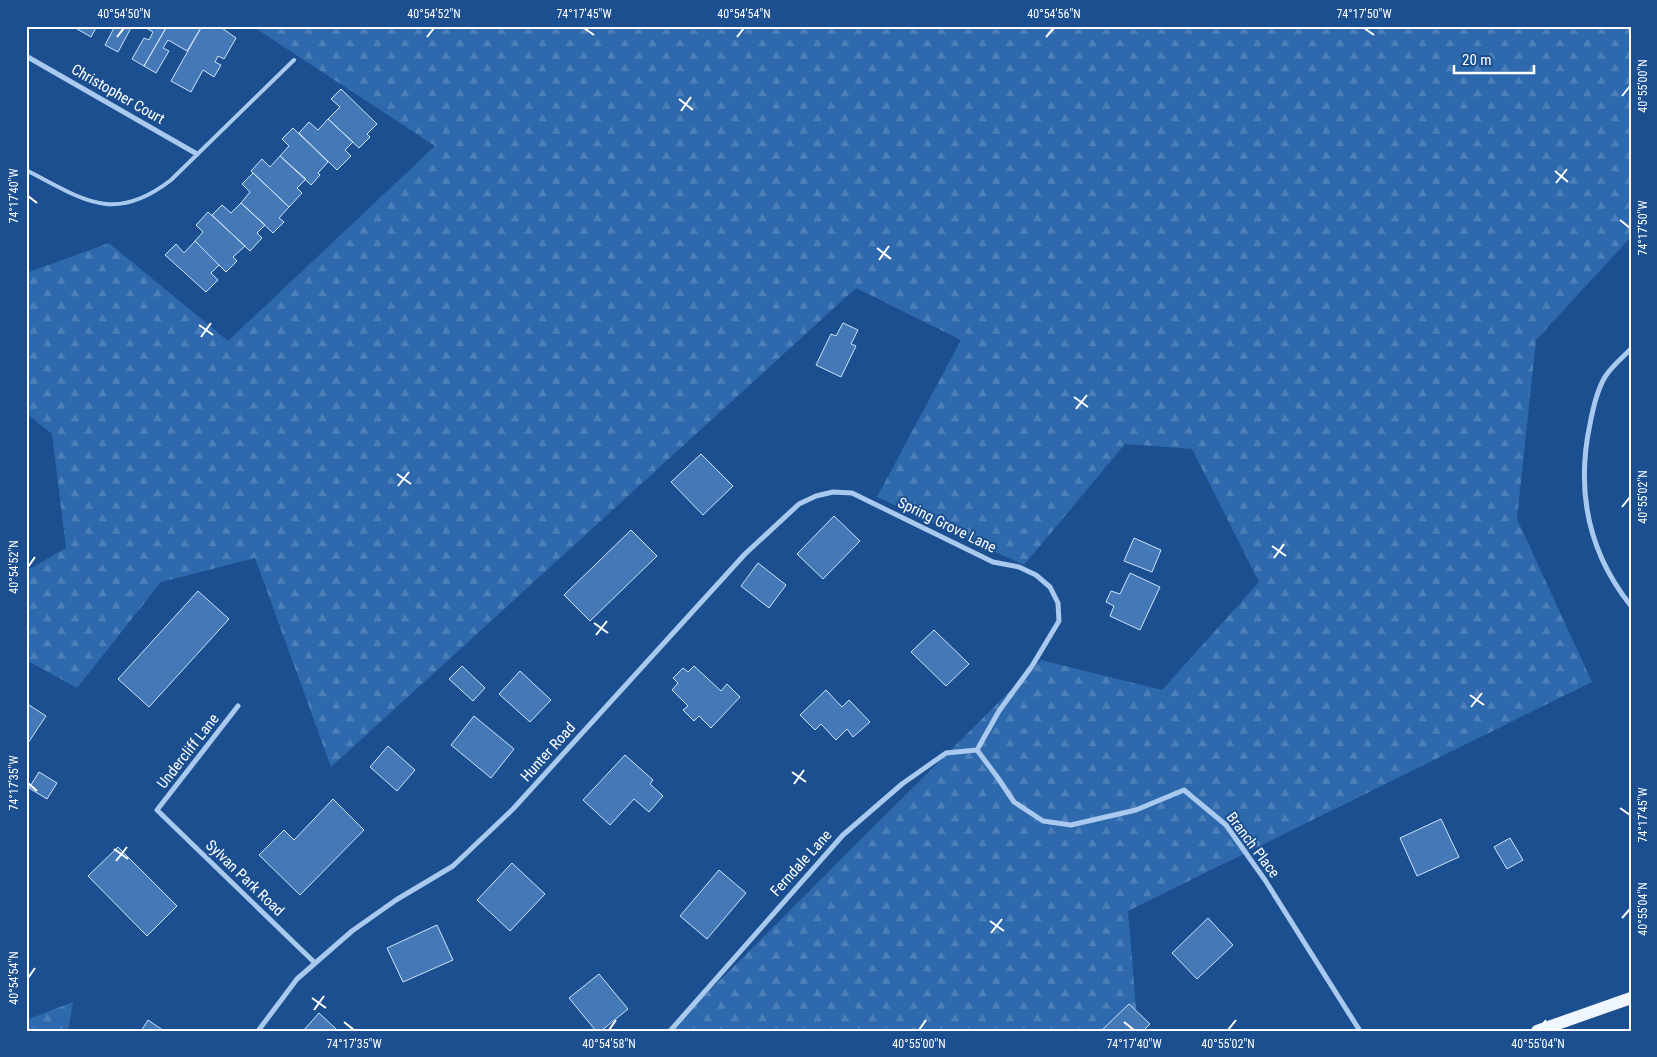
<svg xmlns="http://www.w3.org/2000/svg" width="1657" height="1057" viewBox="0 0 1657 1057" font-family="'Roboto Condensed',sans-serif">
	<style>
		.forest { fill: url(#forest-firs) }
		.building { fill: #4478b7; stroke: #cfe3fa }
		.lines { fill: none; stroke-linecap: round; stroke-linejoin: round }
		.lane { stroke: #a9c9ee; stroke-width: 4 }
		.street { stroke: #a9c9ee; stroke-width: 5 }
		.primary { stroke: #f0f6ff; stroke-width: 12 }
		.ticks { fill: none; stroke: #fff; stroke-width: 2 }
		.labels { text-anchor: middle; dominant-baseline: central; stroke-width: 4; stroke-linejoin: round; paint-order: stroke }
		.street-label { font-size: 15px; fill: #fff; stroke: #1b4f8f }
		.neatline { fill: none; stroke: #fff; stroke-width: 2 }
		.ticks-label { font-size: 12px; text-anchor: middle; fill: #fff }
	</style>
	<defs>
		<pattern id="forest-firs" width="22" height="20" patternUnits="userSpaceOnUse" patternTransform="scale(1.25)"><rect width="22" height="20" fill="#2e69ad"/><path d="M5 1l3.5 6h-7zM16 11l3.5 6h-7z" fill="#4d80b9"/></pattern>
	</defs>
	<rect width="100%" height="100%" fill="#1b4f8f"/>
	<!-- forest -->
	<path class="forest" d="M252,26H1631V237L1536,340L1517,519L1592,682L1128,911L1138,1031H669L1041,660L1162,690L1259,582L1192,449L1125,444L1024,565L877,497L961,340L856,288L331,767L255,558L161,582L77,688L26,660V571L66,548L52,434L26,413V273L109,243L228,341L435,146Z
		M73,1002L68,1031H26V1020Z"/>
	<!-- building -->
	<path class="building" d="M72,26H97L91,37Z
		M115,26H132L118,52L105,45Z
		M143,26H167L144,66L132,59L144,38L149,40L153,32Z
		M167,26H202L187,51L168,40L163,48L169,51L156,73L144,66Z
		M202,26H219L236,38L224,59L218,56L215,62L221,65L214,77L203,70L191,92L171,81Z
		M341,89L377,124L367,134L370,137L359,148L328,119L340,107L331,99Z
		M328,119L353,142L345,150L351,156L337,170L299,133L309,122L318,130Z
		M293,128L328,162L318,173L320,175L311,185L280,156L289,146L282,139Z
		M280,156L306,179L297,188L302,193L289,207L251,171L262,159L270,167Z
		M253,173L289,207L279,218L284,222L273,233L241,203L250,192L242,184Z
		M241,203L265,225L257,233L262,238L250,251L212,215L222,205L231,213Z
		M208,212L245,246L233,257L237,261L226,272L195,241L203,232L196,225Z
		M195,241L219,265L211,273L218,280L206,292L165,255L176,244L184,253Z
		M843,323L858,330L851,344L856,346L841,377L816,365L831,334L836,336Z
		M701,454L733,486L703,515L671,482Z
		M834,516L860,541L823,579L797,554Z
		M631,530L657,556L590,621L564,595Z
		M1134,538L1161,550L1152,572L1124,561Z
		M758,563L786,585L769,608L741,586Z
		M1130,573L1160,587L1140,630L1110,616L1114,606L1106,602L1111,591L1120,594Z
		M198,591L229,619L149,707L118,679Z
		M934,630L969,664L946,686L911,652Z
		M462,666L485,688L473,701L449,679Z
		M694,666L721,691L727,684L740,697L711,728L699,716L694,721L683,710L688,706L672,690L678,683L673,678L683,668L688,672Z
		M520,671L551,700L530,722L499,694Z
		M826,690L842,707L849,700L870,722L853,737L847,729L836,740L821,724L815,730L800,715Z
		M26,703L46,716L26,746Z
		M474,716L514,749L491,778L451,745Z
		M388,746L415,770L397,791L370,767Z
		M625,755L653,780L650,784L663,796L649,812L634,799L610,825L583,800Z
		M39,772L57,783L47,799L29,788Z
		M333,799L364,830L300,895L259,855L284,830L294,840Z
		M1441,819L1459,857L1417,876L1400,838Z
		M1510,838L1523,860L1507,869L1494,847Z
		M118,847L177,906L147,936L88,876Z
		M512,863L545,894L510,931L477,900Z
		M719,870L746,893L707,939L680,916Z
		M1208,918L1233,945L1197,979L1172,953Z
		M437,925L453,960L403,982L387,948Z
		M599,974L628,1009L601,1031H596L569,998Z
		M1129,1004L1150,1024L1143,1031H1101Z
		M319,1013L336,1029L334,1031H303Z
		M148,1020L164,1031H141Z"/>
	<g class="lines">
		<!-- lane -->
		<path class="lane" d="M26,170C83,199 113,225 171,180L294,60"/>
		<!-- street -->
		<path class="street" d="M26,56L197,154
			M1631,349C1623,357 1611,367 1605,377C1597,390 1593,408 1590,424C1576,490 1588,552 1631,606
			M238,706L157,810L315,963
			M977,750L998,778L1014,802L1043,821L1071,825L1136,810L1184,790L1226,825L1265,880L1360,1031
			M258,1031L297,979L352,931L396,900L453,866L513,809L745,554L799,504L816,496L833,492L852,493L993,562L1019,567L1036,575L1050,587L1058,603L1059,621L1032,666L999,711L977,750
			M670,1031L843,835L902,784L946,753L977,750"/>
		<!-- primary -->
		<path class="primary" d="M1537,1031L1631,998"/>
	</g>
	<!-- ticks -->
	<path class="ticks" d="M584,28L594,35M1364,28L1374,35M117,37L124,28M427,37L434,28M737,37L744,28M1046,37L1054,28M1622,96L1630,86M679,99L693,110M681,111L691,97M1555,171L1568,182M1556,183L1567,169M28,196L37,203M1620,220L1630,228M877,248L891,259M879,260L889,246M199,325L213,335M201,337L211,323M1074,397L1088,407M1076,409L1087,395M397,474L411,484M398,486L409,472M1622,507L1630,497M1272,546L1286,556M1274,558L1284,544M28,567L35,557M594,623L608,633M596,635L607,621M1470,695L1484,705M1471,707L1482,693M792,772L806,782M28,783L37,791M794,784L804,770M1620,808L1630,815M114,849L128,859M116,861L127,847M1622,918L1630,909M990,921L1004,931M991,933L1002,919M28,978L35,968M312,998L326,1008M314,1010L324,996M344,1022L354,1030M1124,1022L1134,1030M609,1030L616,1020M919,1030L926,1020M1228,1030L1236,1020M1538,1030L1546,1020"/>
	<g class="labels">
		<!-- street labels -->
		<g class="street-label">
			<text transform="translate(118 94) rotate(30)">Christopher Court</text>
			<text transform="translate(947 525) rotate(26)">Spring Grove Lane</text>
			<text transform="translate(188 751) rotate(-52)">Undercliff Lane</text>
			<text transform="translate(548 752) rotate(-48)">Hunter Road</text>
			<text transform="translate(1253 845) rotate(53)">Branch Place</text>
			<text transform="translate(801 863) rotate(-48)">Ferndale Lane</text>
			<text transform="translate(245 878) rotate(44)">Sylvan Park Road</text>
		</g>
	</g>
	<!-- border -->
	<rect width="1657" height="1057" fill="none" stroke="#1b4f8f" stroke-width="55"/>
	<!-- scale -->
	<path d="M1454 65v8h80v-8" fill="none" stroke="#ffffff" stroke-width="2.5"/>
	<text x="1462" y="65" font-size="15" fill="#ffffff" stroke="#1b4f8f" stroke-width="4" paint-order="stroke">20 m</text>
	<rect x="28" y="28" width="1602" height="1002" class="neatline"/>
	<g class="ticks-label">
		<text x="124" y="18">40°54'50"N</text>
		<text x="434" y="18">40°54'52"N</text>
		<text x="584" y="18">74°17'45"W</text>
		<text x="744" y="18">40°54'54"N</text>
		<text x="1054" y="18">40°54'56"N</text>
		<text x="1364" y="18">74°17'50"W</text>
		<text transform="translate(1643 86) rotate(-90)" y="4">40°55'00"N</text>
		<text transform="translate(14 196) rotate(-90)" y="4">74°17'40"W</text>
		<text transform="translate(1643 228) rotate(-90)" y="4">74°17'50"W</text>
		<text transform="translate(1643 497) rotate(-90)" y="4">40°55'02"N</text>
		<text transform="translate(14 567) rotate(-90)" y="4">40°54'52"N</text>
		<text transform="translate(14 783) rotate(-90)" y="4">74°17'35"W</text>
		<text transform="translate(1643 815) rotate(-90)" y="4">74°17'45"W</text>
		<text transform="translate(1643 909) rotate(-90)" y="4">40°55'04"N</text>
		<text transform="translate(14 978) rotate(-90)" y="4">40°54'54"N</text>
		<text x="354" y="1048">74°17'35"W</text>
		<text x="609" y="1048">40°54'58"N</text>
		<text x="919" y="1048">40°55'00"N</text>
		<text x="1134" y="1048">74°17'40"W</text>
		<text x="1228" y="1048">40°55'02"N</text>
		<text x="1538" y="1048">40°55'04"N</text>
	</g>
</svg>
